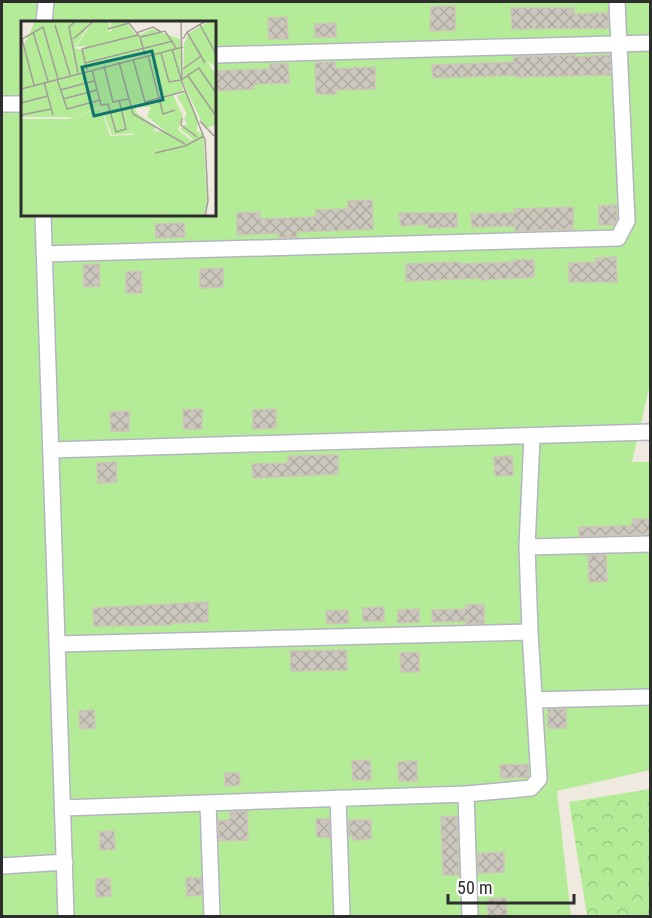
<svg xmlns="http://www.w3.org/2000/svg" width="652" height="918" viewBox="0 0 652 918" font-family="'Roboto Condensed',sans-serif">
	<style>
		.grass { fill: #b4eb97; fill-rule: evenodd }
		.forest { fill: url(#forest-crowns) }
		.building { fill: url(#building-cross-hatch); stroke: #ccc5b8; stroke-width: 1.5 }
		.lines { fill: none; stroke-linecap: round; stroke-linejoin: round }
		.minor-casing { stroke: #b3b6c2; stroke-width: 18 }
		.minor { stroke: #fff; stroke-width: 15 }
		.inset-road { fill: none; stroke: #a29e98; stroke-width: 1.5 }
		.view { fill: #0f766e; fill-opacity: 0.15; stroke: #0f766e; stroke-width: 3 }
		.inset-edge { fill: none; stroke: #2d2d2d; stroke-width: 3 }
	</style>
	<defs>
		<pattern id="forest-crowns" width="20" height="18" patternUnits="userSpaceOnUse" patternTransform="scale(1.5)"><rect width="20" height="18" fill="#b4eb97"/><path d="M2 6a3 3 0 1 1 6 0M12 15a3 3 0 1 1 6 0" fill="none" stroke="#9bca82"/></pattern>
		<pattern id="building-cross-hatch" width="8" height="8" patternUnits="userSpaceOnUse" patternTransform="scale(1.5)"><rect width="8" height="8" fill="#cbc7bd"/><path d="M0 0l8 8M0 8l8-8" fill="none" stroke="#afaba3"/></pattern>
	</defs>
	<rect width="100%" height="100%" fill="#f0e9df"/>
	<!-- grass -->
	<path class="grass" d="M2,2H650V384L632,462H650V770L557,791L571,916H2ZM22,22H214V214H22Z"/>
	<!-- forest -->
	<path class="forest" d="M650,789V916H587L569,802Z"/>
	<!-- building -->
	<path class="building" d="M455,6V30L430,31L431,7Z
		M511,8H574V14L608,13V28L512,29Z
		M287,17L288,39H269L268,18Z
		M336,23V37H315V24Z
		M575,55V57L610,55L611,75L515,77V75L433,78L432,65L514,62V57Z
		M335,62V69L375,67V89L336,90V94H316L315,63Z
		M270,64H288L289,83L254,84V89L214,91V71L270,69Z
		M372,200L373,229L297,232V237L279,238V233L237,235V213L260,212V219L316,217V210L348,209V201Z
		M616,205L617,219L614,225H599V206Z
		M573,207V229L515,231V226L472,227L471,214L515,213L514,209Z
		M399,213H457V227L428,228V224L401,226Z
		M184,223L185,237L156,238L155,224Z
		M616,257L617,282H569V263L597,262L596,258Z
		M514,260H534V277L481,280V278L406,281V264L460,262V264L514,262Z
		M99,264L100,286L84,287L83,265Z
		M223,268V287L200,288V269Z
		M141,271L142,293H126V272Z
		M202,409V429H184L183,410Z
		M276,409V428L253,429V410Z
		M129,411V431H111L110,412Z
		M338,455V474L253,478L252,464L288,463V456Z
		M512,456L513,475L495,476L494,457Z
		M116,462L117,482L98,483L97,463Z
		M633,519H651V534L579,536V527L632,526Z
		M588,555H606L607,581L589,582Z
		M208,602V622L171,623V625L94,626L93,608Z
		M484,604V623L466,624V621L432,622V610L466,609V605Z
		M384,607V621H363V608Z
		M419,609V622L398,623V610Z
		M348,610V623L327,624L326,611Z
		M346,650L347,670L291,671L290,651Z
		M419,652V672H401L400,653Z
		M548,709H566V728H548Z
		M94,710L95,728L80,729L79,711Z
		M370,760L371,780H353L352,761Z
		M417,761V781H399L398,762Z
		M528,764V777L501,778L500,765Z
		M225,773H239L240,785L225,786Z
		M247,811L248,840L219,841L218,821L230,820V812Z
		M457,816L459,875H443L441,817Z
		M316,819H329L330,837H317Z
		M349,820H371V839L353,840V836H349Z
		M114,831L115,849L100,850V832Z
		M504,852V872L478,873V854Z
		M110,878L111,896L96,897V879Z
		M186,878H201L202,895L187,896Z
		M506,898L507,916H488V899Z"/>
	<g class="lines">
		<!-- minor casing -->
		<g class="minor-casing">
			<path id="minor" d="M44,22L46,2
				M214,55L650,43
				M2,104H22
				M43,214L66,916
				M44,254L618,238L627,221L617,2
				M51,450L650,432
				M527,547L650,544
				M57,644L530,632L527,547L532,437
				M534,700L650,697
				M466,794L470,916
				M338,798L342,916
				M208,803L212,916
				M63,808L466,794L531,788L539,779L530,632
				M2,866L65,862"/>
		</g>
		<!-- minor -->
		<use href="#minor" class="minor"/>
	</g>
	<!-- overview -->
	<g transform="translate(21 21)">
		<rect width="195" height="195" fill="#f0e9df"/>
		<path d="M14,0H71L53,27L60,29L79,12L91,10L89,0H105L116,15L131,8L159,18L162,70L152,74L162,95L157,109L171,120L164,127L126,95L130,86H107L112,112L91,114L80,86L53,96H0V31ZM189,0H195V46L186,40L195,54V103L184,108L162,61L163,23L168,12Z" fill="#b4eb97"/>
		<path d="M72,0H86L90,8L64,25L55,26ZM165,71L177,98L176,110L182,113L186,180L183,195H0V98H47L80,87L89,115L112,114L107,87L114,86L116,92L134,105L133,110L145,111L160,122L168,121L172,118L159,108L166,103L163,98L166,93L156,75Z" fill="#b4eb97"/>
		<path class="inset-road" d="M55,0L48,6L57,52M160,0L161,61L184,119L187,180L184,195M34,4L49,54M179,4L195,33M87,8L108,2L119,16L124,34M12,11L27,60M166,11L184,42M115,12L132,6L140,11M120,16L144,10L155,27M52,18L73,0M162,18L166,11L185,0M151,28L160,58M140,32L148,61L160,59L178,47L195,72M127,34L142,93L154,89M112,38L124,81L165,70M98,41L112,93L164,123M64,42L152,20M83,45L92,81L107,78M162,48L180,35M66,49L61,28L117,14M71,49L80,84L87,83M167,55L195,95M36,58L46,88L79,79M23,61L32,94M13,64L1,18L22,6L37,58M0,68L162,26M39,69L73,60M42,78L76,69M0,82L27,75M87,83L95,111L105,108L98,79M0,94L30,88M161,97L160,104L176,116M179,100L193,115M134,132L164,125L183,115"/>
		<path class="view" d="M131,30L142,79L73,95L61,46Z"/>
		<rect width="195" height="195" class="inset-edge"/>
	</g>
	<!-- border -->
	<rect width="652" height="918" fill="none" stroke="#2d2d2d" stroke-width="6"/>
	<!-- scale -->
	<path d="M448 894v9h126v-9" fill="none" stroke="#2d2d2d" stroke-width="3"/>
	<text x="457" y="894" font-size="18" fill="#2d2d2d" stroke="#ffffff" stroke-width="4.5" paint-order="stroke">50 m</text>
</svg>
